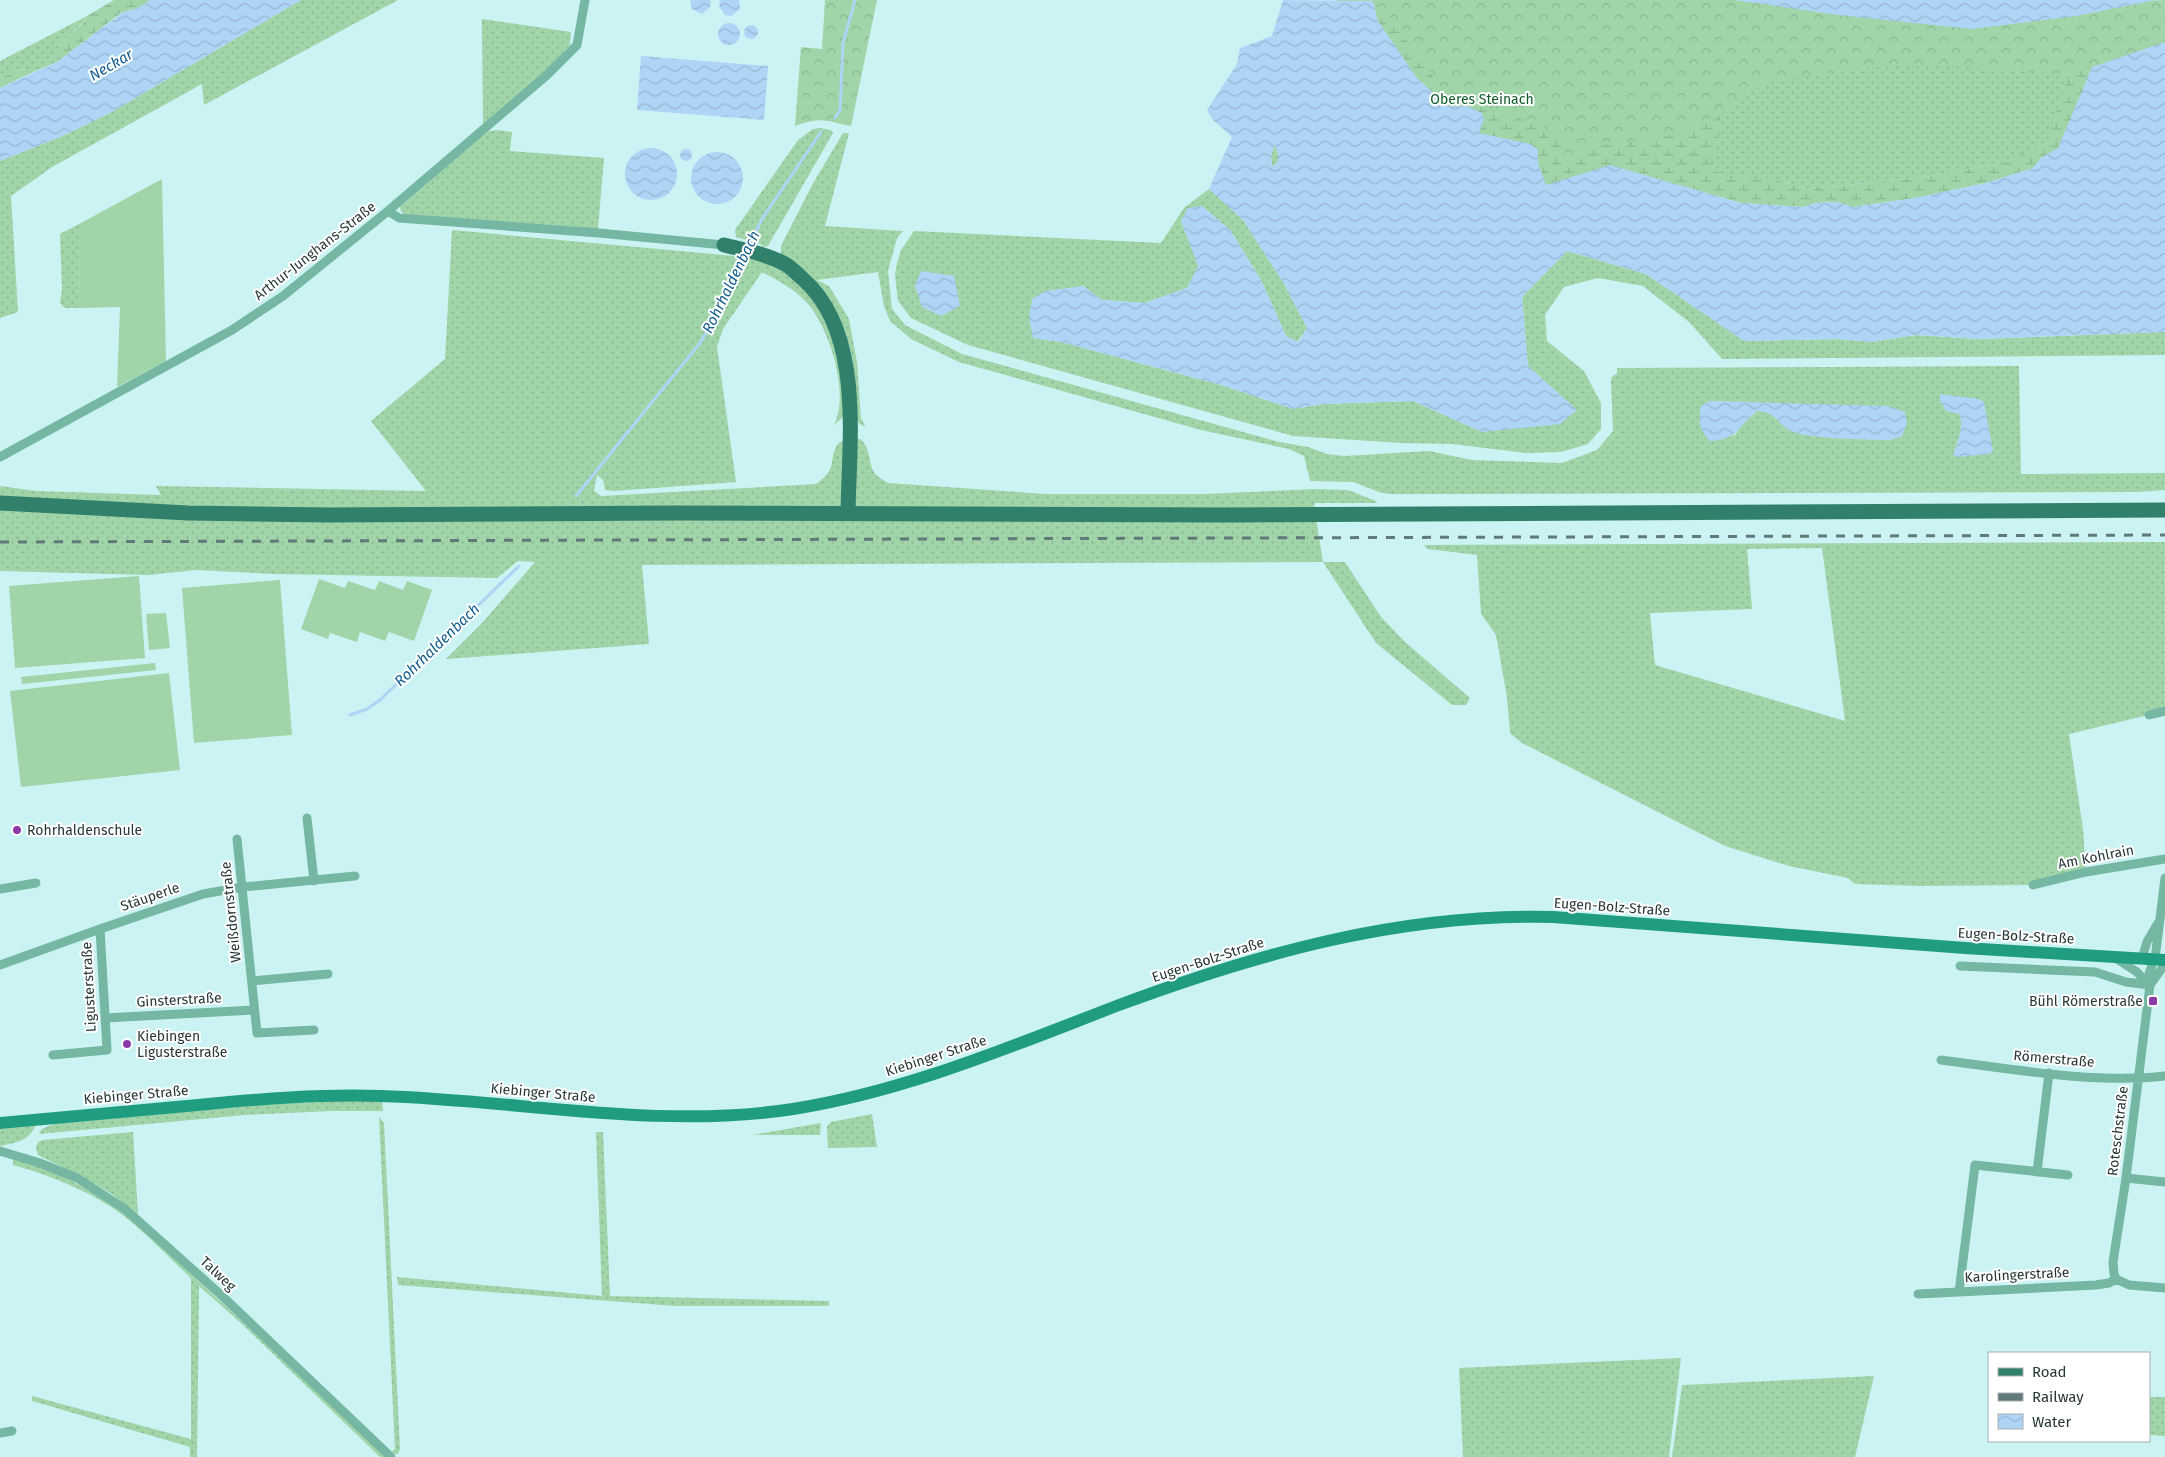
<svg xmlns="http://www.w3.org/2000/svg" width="2165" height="1457" viewBox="0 0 2165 1457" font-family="'Fira Sans',sans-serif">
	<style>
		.grass { fill: url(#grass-dots); fill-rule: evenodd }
		.forest { fill: url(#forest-crowns) }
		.wetland { fill: url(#wetland-marsh) }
		.garden { fill: #9fd5a8 }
		.water { fill: url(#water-waves); fill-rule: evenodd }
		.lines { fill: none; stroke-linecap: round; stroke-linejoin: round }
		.stream { stroke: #aed4f6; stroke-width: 3 }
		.street { stroke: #75b7a3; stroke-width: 9 }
		.secondary { stroke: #209d81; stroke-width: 12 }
		.primary { stroke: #31806c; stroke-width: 15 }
		.rail { stroke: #61797a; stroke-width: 3; stroke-dasharray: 9 9; stroke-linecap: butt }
		.poi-dot { fill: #8d3aa9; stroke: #fff; stroke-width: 2 }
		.labels { text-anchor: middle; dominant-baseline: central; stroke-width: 4; stroke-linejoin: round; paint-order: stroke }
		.park-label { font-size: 14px; fill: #105c29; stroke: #fff }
		.street-label { font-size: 14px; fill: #273737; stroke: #fff }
		.poi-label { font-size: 14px; fill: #273737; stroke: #fff; text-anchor: start }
		.water-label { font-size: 15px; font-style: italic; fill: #115c8f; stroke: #fff }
	</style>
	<defs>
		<pattern id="grass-dots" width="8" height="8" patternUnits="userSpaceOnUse" patternTransform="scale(1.25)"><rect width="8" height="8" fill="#9fd5a8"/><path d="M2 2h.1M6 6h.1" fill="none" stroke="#89b791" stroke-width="1.8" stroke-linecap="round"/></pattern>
		<pattern id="forest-crowns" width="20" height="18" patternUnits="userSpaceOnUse" patternTransform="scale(1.25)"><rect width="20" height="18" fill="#9fd5a8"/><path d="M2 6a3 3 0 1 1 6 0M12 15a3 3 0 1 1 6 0" fill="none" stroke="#89b791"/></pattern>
		<pattern id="wetland-marsh" width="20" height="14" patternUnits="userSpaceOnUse" patternTransform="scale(1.25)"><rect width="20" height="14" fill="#9fd5a8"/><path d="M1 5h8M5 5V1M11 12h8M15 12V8" fill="none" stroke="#89b791"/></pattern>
		<pattern id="water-waves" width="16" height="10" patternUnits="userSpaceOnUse" patternTransform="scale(1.25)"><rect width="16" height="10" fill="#aed4f6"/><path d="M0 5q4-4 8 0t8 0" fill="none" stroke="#96b7d4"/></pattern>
	</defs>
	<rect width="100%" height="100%" fill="#cbf3f4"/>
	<!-- grass -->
	<path class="grass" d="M301,0H398L204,105L202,84L52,167L11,196L18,312L0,318V161L60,137L110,113Z
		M1336,0L2165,4V148L2013,159L2007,162L1925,177L1808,189L1774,179L1416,202Z
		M87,16L84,21L59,46L57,62L35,71L19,69L0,78V61Z
		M482,19L571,32L570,45L545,72L483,124Z
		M820,128L831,130L833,133L768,246L763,247L761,244L736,237L735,230L798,140L813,129Z
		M498,130L512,132L510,151L604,158L598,229L406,215L401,211L400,207L481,137L489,131Z
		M843,133H849L825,226L903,231L897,238L888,271L892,309L905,325L962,354L1279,442L1308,447L1327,454L1344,456L1429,451L1472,460L1562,463L1597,450L1613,431L1611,378L1617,373V368L2019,366L2021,474L2165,473V490L2137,492L1389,494L1379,492L1353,482L1310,481L1304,456L1289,449L1201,430L959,362L911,339L890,321L884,306L878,272L817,280L829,286L849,319L857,362L861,419L866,427L860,424L856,420C853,403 856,387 854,370C849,324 823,276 781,255V246L812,185ZM1710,401L1783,404L1889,440C1859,438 1825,440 1796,432C1782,429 1779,416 1768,412C1765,411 1760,411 1757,411L1744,422L1734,436ZM1959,414L1989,454L1953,455C1957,444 1965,425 1959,414Z
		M1275,144L1278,154V162L1272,167L1271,156Z
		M1209,189L1243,220L1283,282L1307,328L1297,342L1286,336L1262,282L1231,231L1202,206L1181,221L1199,266L1187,288L1145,303L1102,300L1083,286L1033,338L1061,342L1221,385L1293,409L1323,404L1413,401L1482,432L1576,410L1528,366L1522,297L1567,251L1646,274L1744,341L1838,339L1871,342L1916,335L1978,339L2165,332V355L1722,359L1689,322L1643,286L1598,278L1564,287L1545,315L1547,341L1584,371L1601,403V429L1588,444L1561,452L1526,453L1452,444L1401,443L1293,436L968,345L911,318L898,301L895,275L897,263L901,250L914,231L1161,243L1184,208Z
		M79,224L78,308H65L60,303L62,290L60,234Z
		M452,230L735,256C745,258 755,259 765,262C800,275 830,315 838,351C843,371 842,395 844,416L834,425C850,394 830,331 809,305C796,290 779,281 762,272L723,329L717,347L736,482L614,491L605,490L603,480L597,475L594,491L601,496L816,484C840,467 827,460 838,444C841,440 855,438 860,439C863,441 866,445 867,449C873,467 868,472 888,483L1046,494H1205L1315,489L1348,490L1376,501L1377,503H1315L1314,506L1323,562H1345L1381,617L1405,642L1470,698L1466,705H1452L1376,643L1323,562L642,565L649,644L446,659L483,622L535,562L518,561L497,578L275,574L196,570L148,575L0,571V486L36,491L161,495L156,486L426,491L371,421L445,359Z
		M2165,542V711L2069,734L2083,829L2086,872L2033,885L1919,886L1855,884L1848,878L1789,866L1725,846L1522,743L1510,733L1507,697L1496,635L1481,614L1477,555L1428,549L1424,545ZM1822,548L1845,721L1655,665L1650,613L1752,609L1747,549Z
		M343,1101H382L383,1111H331L245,1115L39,1134L42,1129L54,1124L272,1104Z
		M872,1114L877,1147L828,1148L827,1126L831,1122Z
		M379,1117L384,1123L400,1449L398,1454H395L392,1451L395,1449Z
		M821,1123L820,1135H752Z
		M35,1126C29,1141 15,1143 0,1146V1129Z
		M133,1132L138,1214L113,1195L90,1181L38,1155L36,1148L38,1142L43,1140Z
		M596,1132H603L610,1296L829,1301V1306H675L398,1285L397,1277L602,1296Z
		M13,1159C59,1169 95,1193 133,1220L382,1452L384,1457H380L242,1324L199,1286L197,1457H190V1447L32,1401V1396L191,1439V1278C162,1251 133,1218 98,1199C71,1184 42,1173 13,1165Z
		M1681,1358L1669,1457H1463L1459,1368Z
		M1874,1376L1855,1457H1672L1682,1385Z
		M2149,1397H2165V1436L2149,1435Z"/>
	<!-- forest -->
	<path class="forest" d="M825,0H877L851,126C825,121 823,116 795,126L801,47L822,49Z
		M1371,0H1735L1838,15L2165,0V42L2069,75L1931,64L1858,68L1766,82L1720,115L1664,137L1590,147L1572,164L1561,159L1562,138L1529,120L1484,109L1439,85L1387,13Z"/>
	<!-- wetland -->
	<path class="wetland" d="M114,0H150L140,7L121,13L57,62L59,46L84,22L87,16Z
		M1373,1L1387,13L1439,85L1484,109L1529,120L1562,138L1561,159L1572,164L1590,147L1664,137L1720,115L1719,140L1708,171L1774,179L1808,189L1925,177L2007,162L2046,141L2069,75L2092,67L2058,148L2041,158L2033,168L1986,183L1915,198L1853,207L1836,202L1816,203L1803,207L1741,203L1610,165L1545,185L1538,163V150L1531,144L1479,133L1484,119L1467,106H1448L1417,78L1378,21Z
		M19,69L35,71L0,88V78Z"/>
	<!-- garden -->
	<path class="garden" d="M162,179L166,361L117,387L120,307L78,308L79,224Z
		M139,576L145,658L15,668L9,586Z
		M319,579L345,588L348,581L375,590L379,581L403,590L407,581L432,590L414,641L389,632L385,641L360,632L357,642L330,633L328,639L301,629Z
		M280,580L292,735L194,743L182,588Z
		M166,613L170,648L149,650L146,614Z
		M155,663L156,670L22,684L21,677Z
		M169,673L180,770L21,787L10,691Z"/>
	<!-- water -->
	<path class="water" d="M150,0H301L110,113L60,137L0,161V88L57,62L122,13L140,7Z
		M690,0H711L710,7L702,14L692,9Z
		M720,0H739L740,9L731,16L725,15L719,6Z
		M1283,0L1373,1L1378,21L1417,78L1448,106H1467L1482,113L1484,119L1479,133L1531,144L1538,150V163L1546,185L1610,165L1741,203L1803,207L1816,203L1836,202L1853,207L1915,198L1986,183L2033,168L2041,158L2058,148L2092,67L2165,42V332L1978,339L1916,335L1871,342L1838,339L1744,341L1646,274L1567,251L1522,297L1528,366L1577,410L1560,424L1482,432L1413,401L1323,404L1293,409L1221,385L1061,342L1033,338L1029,318L1032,299L1045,291L1083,286L1102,300L1145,303L1187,288L1198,266L1181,221L1188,208L1202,206L1231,231L1262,282L1286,336L1298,342L1307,328L1283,282L1243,220L1209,189L1232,137L1213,120L1207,110L1237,64L1240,48L1272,36ZM1275,144L1278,154V161L1272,167L1271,156Z
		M1735,0H2156L2076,16L1972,29L1838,15Z
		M718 34a11 11 0 1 1 22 0a11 11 0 1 1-22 0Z
		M744 32a7 7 0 1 1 14 0a7 7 0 1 1-14 0Z
		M641,56L768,66L764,120L637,110Z
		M625 174a26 26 0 1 1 52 0a26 26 0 1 1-52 0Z
		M680 155a6 6 0 1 1 12 0a6 6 0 1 1-12 0Z
		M691 178a26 26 0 1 1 52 0a26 26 0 1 1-52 0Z
		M921,271L954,276L960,306L941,316L922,307L915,286Z
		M1940,394L1979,399L1984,402L1993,451L1989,454L1957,457L1953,455C1957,444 1965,425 1959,414L1946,411L1940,401Z
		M1710,401L1888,406L1905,412L1907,423L1902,436C1897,438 1892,440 1887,440C1868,440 1808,438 1793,432C1775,424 1780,413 1757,411C1736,428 1739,439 1710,441C1699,430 1698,421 1701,406Z"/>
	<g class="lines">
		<!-- stream -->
		<path class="stream" d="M835,118L840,110L843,43L855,0
			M749,246L762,219L821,132
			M576,496L700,343L729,292L746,254
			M350,715L367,709L380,700L519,566"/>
		<!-- street -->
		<path class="street" d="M388,211L399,218L599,233L724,245
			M0,457L232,330L283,296L388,211L547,75L577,45L585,0
			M2149,715L2165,711
			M307,818L314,881
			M237,839L257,1033L314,1030
			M2033,885L2086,872L2165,859
			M0,889L36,883
			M2142,958L2147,942L2158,923
			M2117,959L2137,972L2149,985
			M2155,959L2165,878
			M0,965L100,929L203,894L243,887L355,876
			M1960,966L2095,972L2126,982L2150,985
			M252,981L328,974
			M2150,985L2165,964
			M105,1018L254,1010
			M53,1055L107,1050L100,929
			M1941,1060C2012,1069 2094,1084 2165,1076
			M0,1151L40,1163L77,1178L125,1209L220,1294L391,1457
			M2037,1172L2049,1073
			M2126,1178L2165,1182
			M2116,1279L2114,1274L2113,1262L2126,1178L2150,985L2148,977L2154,959
			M2116,1279L2129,1285L2165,1288
			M1959,1292L1975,1165L2068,1175
			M1918,1294L2096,1285L2109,1283L2116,1279
			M0,1433L12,1431"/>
		<!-- secondary -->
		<path class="secondary" d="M0,1123C66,1117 132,1111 198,1105C259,1099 320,1094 381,1096C518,1100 656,1130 793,1109C907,1091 1012,1046 1119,1005C1259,953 1402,913 1553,917L1965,948L2165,960"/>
		<!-- primary -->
		<path class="primary" d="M724,245C744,250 767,254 785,264C792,268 797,274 803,279C864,333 849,440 848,513
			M0,503L188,513L328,515L676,513L1228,515L2165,510"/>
		<!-- rail -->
		<path class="rail" d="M0,542L2165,535"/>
	</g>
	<!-- markers -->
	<g class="poi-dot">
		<circle cx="17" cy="830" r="5"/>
		<rect x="2148" y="996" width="10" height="10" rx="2.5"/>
		<circle cx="127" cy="1044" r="5"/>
	</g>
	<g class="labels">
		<!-- park labels -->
		<g class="park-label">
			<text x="1482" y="99">Oberes Steinach</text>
		</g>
		<!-- street labels -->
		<g class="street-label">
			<text transform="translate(315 251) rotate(-38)">Arthur-Junghans-Straße</text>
			<text transform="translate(2096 857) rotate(-11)">Am Kohlrain</text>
			<text transform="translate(150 897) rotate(-19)">Stäuperle</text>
			<text transform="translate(1612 907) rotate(4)">Eugen-Bolz-Straße</text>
			<text transform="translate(231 912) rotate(-96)">Weißdornstraße</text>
			<text transform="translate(2016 936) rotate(3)">Eugen-Bolz-Straße</text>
			<text transform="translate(1208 960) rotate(-18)">Eugen-Bolz-Straße</text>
			<text transform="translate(89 987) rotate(-93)">Ligusterstraße</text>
			<text transform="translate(179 1000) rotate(-3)">Ginsterstraße</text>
			<text transform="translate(936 1056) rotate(-18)">Kiebinger Straße</text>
			<text transform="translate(2054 1059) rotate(5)">Römerstraße</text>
			<text transform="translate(543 1093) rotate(5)">Kiebinger Straße</text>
			<text transform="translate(136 1095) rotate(-5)">Kiebinger Straße</text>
			<text transform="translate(2118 1131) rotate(-83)">Roteschstraße</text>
			<text transform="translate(218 1274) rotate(43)">Talweg</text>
			<text transform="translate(2017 1275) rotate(-3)">Karolingerstraße</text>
		</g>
		<!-- poi labels -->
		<g class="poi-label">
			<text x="27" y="830">Rohrhaldenschule</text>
			<text x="2143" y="1001" text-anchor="end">Bühl Römerstraße</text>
			<text x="137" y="1036">Kiebingen<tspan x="137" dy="16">Ligusterstraße</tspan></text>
		</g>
		<!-- water labels -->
		<g class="water-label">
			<text transform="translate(111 65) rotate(-30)">Neckar</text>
			<text transform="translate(731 282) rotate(-64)">Rohrhaldenbach</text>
			<text transform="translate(437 645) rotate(-44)">Rohrhaldenbach</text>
		</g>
	</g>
	<!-- legend -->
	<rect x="1988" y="1352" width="162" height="90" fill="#ffffff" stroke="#a9afaf"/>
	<rect x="1998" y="1368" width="25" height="8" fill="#31806c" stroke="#a9afaf"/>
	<text x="2032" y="1377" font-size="15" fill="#273737">Road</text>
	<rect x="1998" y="1393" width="25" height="8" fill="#61797a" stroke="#a9afaf"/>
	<text x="2032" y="1402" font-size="15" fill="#273737">Railway</text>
	<rect x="1998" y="1414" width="25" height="15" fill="url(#water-waves)" stroke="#a9afaf"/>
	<text x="2032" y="1427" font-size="15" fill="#273737">Water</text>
</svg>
